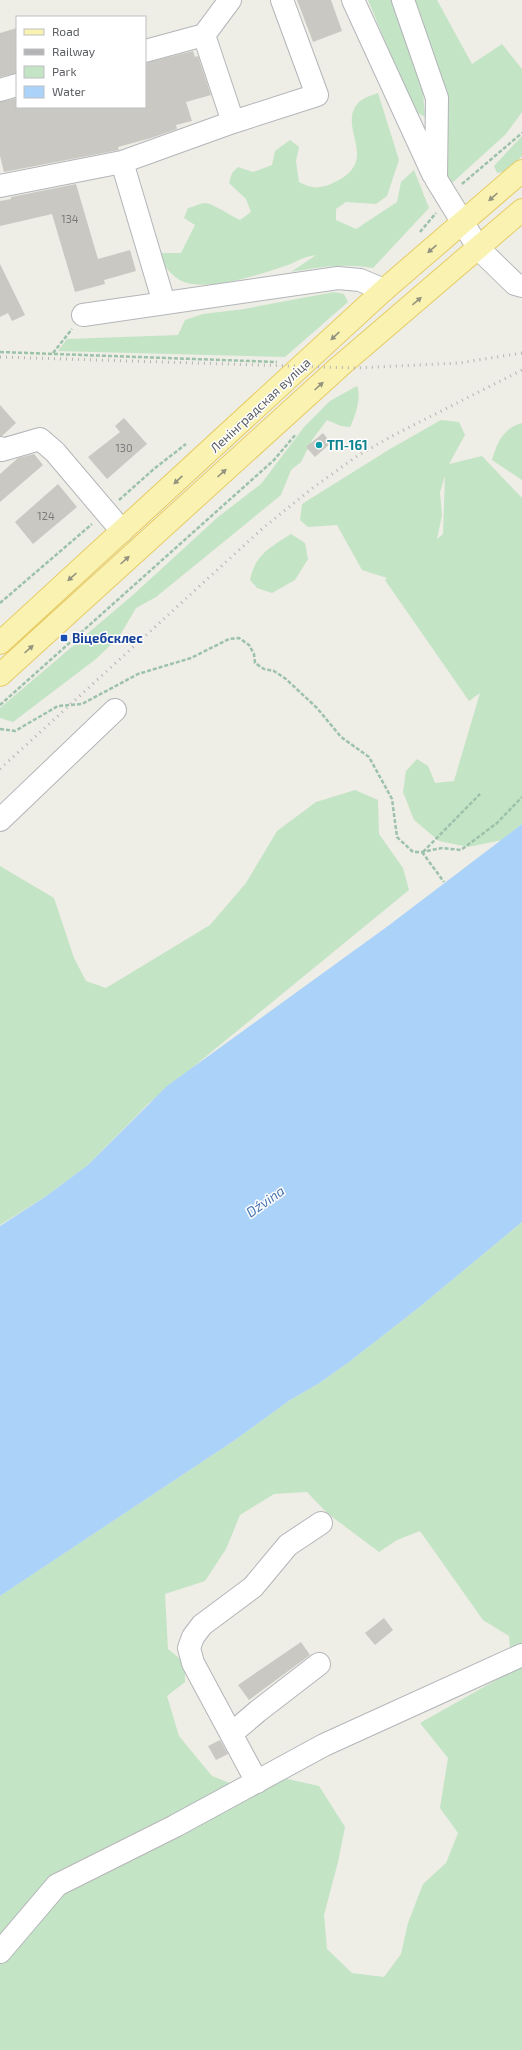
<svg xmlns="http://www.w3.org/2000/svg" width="522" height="2050" viewBox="0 0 522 2050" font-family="'Exo 2',sans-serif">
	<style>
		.green { fill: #c4e4c6; fill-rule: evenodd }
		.water { fill: #abd2f9 }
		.building { fill: #cac8c2 }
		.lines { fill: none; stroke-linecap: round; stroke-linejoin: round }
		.minor-casing { stroke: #b3b5b9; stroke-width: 24 }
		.major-casing { stroke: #e7cc66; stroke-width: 24 }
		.path { stroke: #9cc2aa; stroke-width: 2.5; stroke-dasharray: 4 2; stroke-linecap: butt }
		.minor { stroke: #fff; stroke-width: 22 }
		.major { stroke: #f9f2b0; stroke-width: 22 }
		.rail { stroke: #b4b4b5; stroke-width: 3; stroke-dasharray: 1 5; stroke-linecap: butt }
		.oneway { fill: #94937f }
		.culture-dot { fill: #0f9aa8; stroke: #fff; stroke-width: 1.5 }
		.transit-dot { fill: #1a4fb4; stroke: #fff; stroke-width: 1.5 }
		.labels { text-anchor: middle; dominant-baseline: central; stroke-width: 3; stroke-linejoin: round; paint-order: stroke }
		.number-label { font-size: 11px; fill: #787a7c }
		.street-label { font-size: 13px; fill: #5d6065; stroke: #fff }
		.culture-label { font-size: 13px; font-weight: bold; fill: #0d838f; stroke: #fff; text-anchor: start }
		.transit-label { font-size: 13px; font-weight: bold; fill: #164399; stroke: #fff; text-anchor: start }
		.water-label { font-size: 14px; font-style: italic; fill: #4c77b2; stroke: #fff }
	</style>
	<rect width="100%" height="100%" fill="#eeede6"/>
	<!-- green -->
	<path class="green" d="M368,0H396L421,69L425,117L413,110Z
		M411,0H437L472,64L502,44L522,69V112L506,134L452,183L444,170L448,92L439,75Z
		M378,93L399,160L387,196L376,204L346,202L336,209V220L356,229L397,202L401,182L414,170L429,208L373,268C344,263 319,267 291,272L316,255C302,257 297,262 285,266C258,275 211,291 184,282C175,279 167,269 161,262V253H181L195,225L184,218L188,208C193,207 199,204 204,203C211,202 231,216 240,220L251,212L246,199L229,183L232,173L238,167L253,172L272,165L275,151L290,140L299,147L296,161L299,182C311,189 320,189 333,183C380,162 341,132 355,107C360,98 370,96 378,93Z
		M522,136V156L507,171L497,173L494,166Z
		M334,292L344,294L348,302L285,357L58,351L67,339L178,335L185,320L203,314L244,309Z
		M357,386C362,397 355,417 350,427L341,426L327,420L312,440L301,462L291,470L281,495L156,597L136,608L119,637L96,659L13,722L0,718V708L134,594L218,517L261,484L304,427L330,401Z
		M441,420L459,422L465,435L449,464L482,456L522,498V824L502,840L468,847L439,841L414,820L403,792L406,771L417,759L428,766L435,783L454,781L480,693L469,701L385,580L387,578L362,570L337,525L308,527L300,520L302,504L390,449ZM445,476L443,534L437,539L442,515L440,492Z
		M522,423V480L492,460C497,443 503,428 522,423Z
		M291,534L305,543L308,559L295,580L272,593L257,588L250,580C255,554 271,547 291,534Z
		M355,790L378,800L379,834L403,868L409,890L148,1104L88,1165L45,1197L0,1225V866L54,898L74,958L86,981L106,988L210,925L246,883L277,831L316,802Z
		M522,1222V2050H0V1596L235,1440L290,1400L318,1384L349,1362L417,1309ZM307,1492L327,1513L379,1552L397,1540L420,1531L483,1620L509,1636L512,1671L420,1723L448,1758L440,1808L458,1833L446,1863L423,1884L408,1923L401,1954L384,1977L352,1973L327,1949L324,1915L338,1862L345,1827L319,1786L283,1778L250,1791L212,1776L179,1736L167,1696L185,1682V1663L168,1649L165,1594L205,1581L226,1549L240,1515L274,1494Z"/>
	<!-- water -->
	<path class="water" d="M522,824V1222L417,1309L349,1362L318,1384L290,1400L235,1440L0,1596V1226L45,1197L88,1165L167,1086L388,926Z"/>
	<!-- building -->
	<path class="building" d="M297,0H331L342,31L313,42Z
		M17,28V73L0,77V33Z
		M193,51L195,57L198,56L211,95L186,102L192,121L176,125L177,129L151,138L118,147L119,150L4,172L0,156V102L17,98V107H145V63Z
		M76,184L98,259L130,250L136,271L104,280L105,284L75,292L52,214L0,226V201L11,199V197Z
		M0,264L25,315L12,321L8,313L0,317Z
		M0,405L16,423L2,436H0Z
		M124,418L147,444L107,479L88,457L120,432L115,426Z
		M323,433L331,443L315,457L306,447Z
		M34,454L43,465L0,502V474L18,458Z
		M58,484L77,507L33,544L15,522Z
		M384,1618L393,1630L375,1645L365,1633Z
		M301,1642L310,1655L249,1700L238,1685Z
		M220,1740L228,1754L216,1760L208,1746Z"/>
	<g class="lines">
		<!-- minor casing -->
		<g class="minor-casing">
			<path id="minor" d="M353,0L433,174
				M403,0L437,98L436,179L479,249L515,284L522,286
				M204,35L230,0
				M145,51L204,35L233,122
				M0,90L17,85
				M0,186L122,162
				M164,303L122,162L233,122L317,95L282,0
				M83,315L338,278L360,280L384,290
				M0,448L2,450L40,439L55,452L122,531
				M0,820L115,710
				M231,1734L258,1711L319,1664
				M257,1782L193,1663L189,1648L193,1637L202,1625L253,1587L288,1545L321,1523
				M0,1952L57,1885L175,1826L324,1745L522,1655"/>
		</g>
		<!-- major casing -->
		<g class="major-casing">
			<path id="major" d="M0,643L384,290L522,171
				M0,675L339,367L522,210"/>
		</g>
		<!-- path -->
		<path class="path" d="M462,184L522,133
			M420,232L436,213
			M0,352L277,362
			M53,353L72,329
			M119,500L155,468L186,444
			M0,603L92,524
			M0,705L274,460L296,434
			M0,729L15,731L58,706L82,704L138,674L191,658L229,639L239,638L249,645L254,654L255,663L264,669L274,671L286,679L317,708L341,737L369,757L392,799L397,837L413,852H422L442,848L461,850L497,823L522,797
			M422,852L444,882
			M423,852L480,794"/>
		<!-- minor -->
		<use href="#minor" class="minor"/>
		<!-- major -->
		<use href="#major" class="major"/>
		<!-- rail -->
		<path class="rail" d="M0,357L356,368L459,363L522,353
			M0,769L263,528L314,487L357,456L394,435L522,370"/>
	</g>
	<!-- one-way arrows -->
	<defs><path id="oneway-solid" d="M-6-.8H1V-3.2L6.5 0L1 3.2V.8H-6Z"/></defs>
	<g class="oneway">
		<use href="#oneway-solid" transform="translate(493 197) rotate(138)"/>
		<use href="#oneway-solid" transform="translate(432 249) rotate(139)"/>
		<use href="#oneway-solid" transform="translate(417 301) rotate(-40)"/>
		<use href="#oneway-solid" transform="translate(335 336) rotate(137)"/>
		<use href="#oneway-solid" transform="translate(319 386) rotate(-42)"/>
		<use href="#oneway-solid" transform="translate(222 473) rotate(-42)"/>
		<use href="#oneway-solid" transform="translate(178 480) rotate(137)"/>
		<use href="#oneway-solid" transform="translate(125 560) rotate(-42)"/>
		<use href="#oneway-solid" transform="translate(72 577) rotate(138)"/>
		<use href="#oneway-solid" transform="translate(29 649) rotate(-42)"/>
	</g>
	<!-- markers -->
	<circle class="culture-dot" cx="319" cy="445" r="4"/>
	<rect class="transit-dot" x="60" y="634" width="8" height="8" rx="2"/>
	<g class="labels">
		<!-- number labels -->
		<g class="number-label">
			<text x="70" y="218">134</text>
			<text x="124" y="447">130</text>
			<text x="46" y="515">124</text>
		</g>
		<!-- street labels -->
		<g class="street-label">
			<text transform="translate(260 405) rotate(-43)">Ленінградская вуліца</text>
		</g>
		<!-- culture labels -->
		<g class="culture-label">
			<text x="327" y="445">ТП-161</text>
		</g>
		<!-- transit labels -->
		<g class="transit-label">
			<text x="72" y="638">Віцебсклес</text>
		</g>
		<!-- water labels -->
		<g class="water-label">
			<text transform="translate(265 1201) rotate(-35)">Dźvina</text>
		</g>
	</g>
	<!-- legend -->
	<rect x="16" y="16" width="130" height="92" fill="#ffffff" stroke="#bebfc1"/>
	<rect x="24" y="29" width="20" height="6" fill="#f9f2b0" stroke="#bebfc1"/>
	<text x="52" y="36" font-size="12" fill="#5d6065">Road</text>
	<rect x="24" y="49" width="20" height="6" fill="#b4b4b5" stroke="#bebfc1"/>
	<text x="52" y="56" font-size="12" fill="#5d6065">Railway</text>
	<rect x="24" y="66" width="20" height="12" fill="#c4e4c6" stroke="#bebfc1"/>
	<text x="52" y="76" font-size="12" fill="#5d6065">Park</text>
	<rect x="24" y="86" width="20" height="12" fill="#abd2f9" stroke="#bebfc1"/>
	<text x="52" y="96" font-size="12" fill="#5d6065">Water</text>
</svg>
